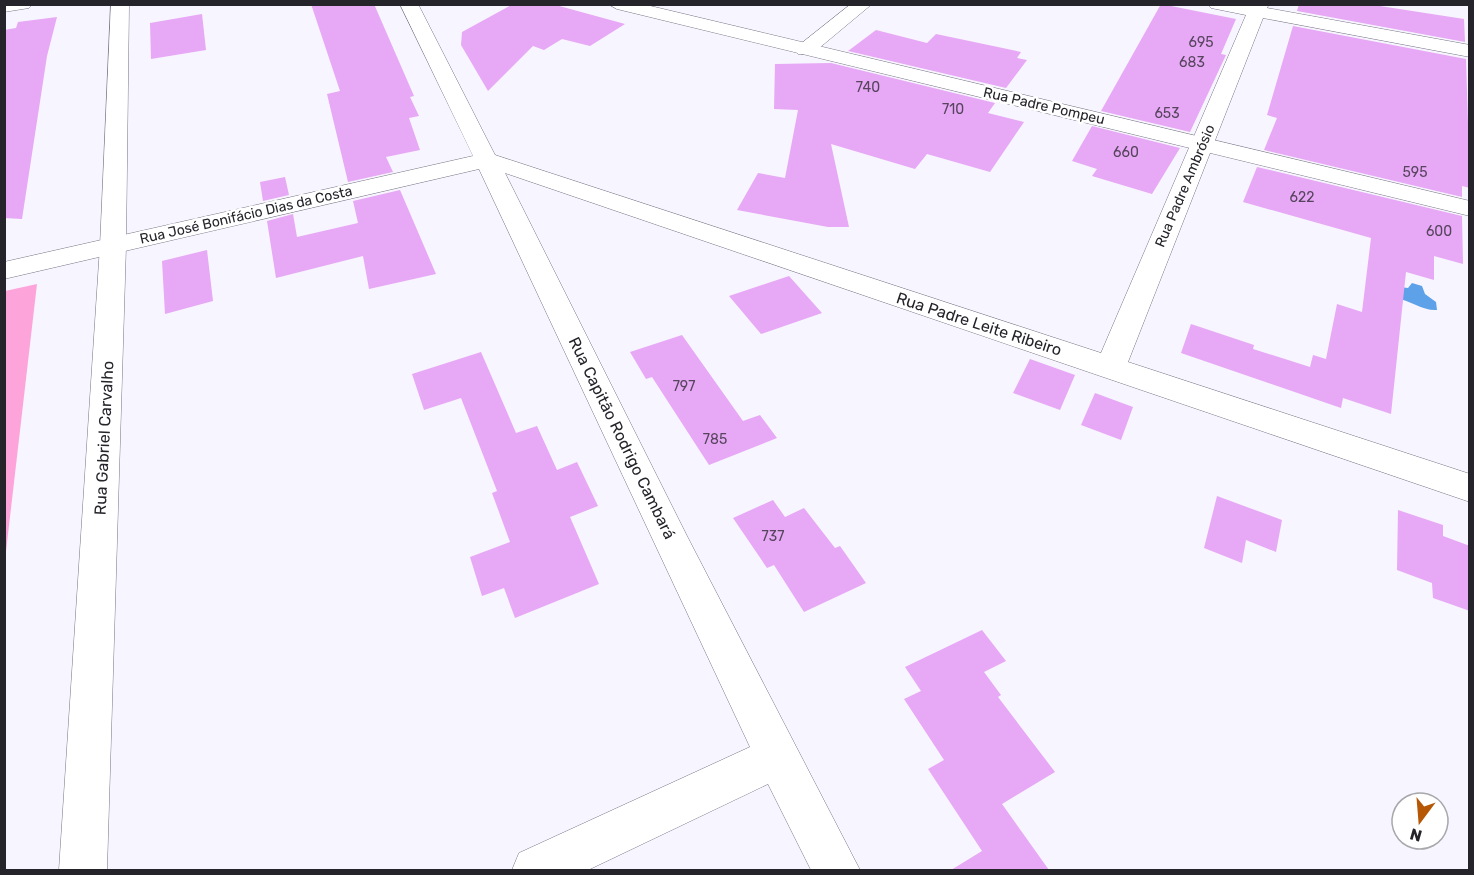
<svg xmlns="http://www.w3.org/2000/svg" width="1474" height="875" viewBox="0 0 1474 875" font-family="Rubik,sans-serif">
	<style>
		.green { fill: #fda5db }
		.water { fill: #5da1e8 }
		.building { fill: #e7a8f6 }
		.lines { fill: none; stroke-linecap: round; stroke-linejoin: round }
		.minor-casing { stroke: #777483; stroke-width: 1 }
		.tertiary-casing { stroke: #777483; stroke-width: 1 }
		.minor { fill: #fff; fill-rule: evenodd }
		.tertiary { fill: #fff; fill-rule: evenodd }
		.labels { text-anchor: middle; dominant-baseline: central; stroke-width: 5; stroke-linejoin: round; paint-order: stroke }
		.number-label { font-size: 14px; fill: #56455d }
		.far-street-label { font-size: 14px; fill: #25242a; stroke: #fff }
		.street-label { font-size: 16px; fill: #25242a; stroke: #fff }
	</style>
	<rect width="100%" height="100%" fill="#f7f5ff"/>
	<!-- green -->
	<path class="green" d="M37,284L5,560V291Z"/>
	<!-- water -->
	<path class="water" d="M1412,283L1422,286L1425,294L1436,302L1437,310C1423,311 1411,301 1396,298L1400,287L1408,288Z"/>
	<!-- building -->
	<path class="building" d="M311,4H374L414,96L410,97L419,116L409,118L420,150L386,157L393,172L348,182L327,94L340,91Z
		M513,4H552L625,24L590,46L562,39L544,50L533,46L488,91L461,45L462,32Z
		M1161,4L1236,19L1221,54L1226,55L1190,132L1101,111Z
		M1299,4H1367L1464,19L1465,42L1297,11Z
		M202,14L206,50L151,59L150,23Z
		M57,17L47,56L22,219L4,218V30L16,28L18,22Z
		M1293,26L1466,59L1470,188L1462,186V197L1264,150L1277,118L1267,115Z
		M876,30L927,43L936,34L1021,52L1017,58L1027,60L1006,88L848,51Z
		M831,63L995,103L988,113L1024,122L990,172L927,154L915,169L831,144L849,227H828L737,210L758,173L785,178L798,110L774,109L775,64Z
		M1092,126L1180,148L1152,194L1092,176L1097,169L1072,161Z
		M1257,167L1462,216L1463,264L1434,256V280L1406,272L1391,414L1343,398L1341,408L1181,353L1191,324L1254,345L1253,349L1310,367L1313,355L1326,359L1337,304L1362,312L1371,238L1243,202Z
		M285,177L289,195L263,201L260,182Z
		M400,190L436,274L369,289L363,256L276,278L267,221L293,214L297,237L358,223L353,201Z
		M207,250L213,301L165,314L162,261Z
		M789,276L822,313L761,334L729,296Z
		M682,335L743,421L760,415L777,438L709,465L652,377L646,379L630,352Z
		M481,352L516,433L537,426L557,470L577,462L598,506L570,517L599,584L515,618L504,588L482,596L470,557L510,542L492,493L497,491L461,398L424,410L412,374Z
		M1030,359L1075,375L1060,410L1013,393Z
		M1095,393L1133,407L1121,440L1081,425Z
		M1217,496L1282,520L1276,552L1246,540L1242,563L1204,548Z
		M773,500L785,517L804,508L835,548L840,546L866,583L804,612L774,565L767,568L733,518Z
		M1398,510L1443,525V536L1470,546V611L1433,598L1432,583L1397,570Z
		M982,630L1006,661L984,672L1001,695L998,697L1055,772L1002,804L1049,870H951L982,851L928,769L944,760L904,699L921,691L905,667Z"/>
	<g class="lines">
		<!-- minor casing -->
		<g class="minor-casing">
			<path id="minor" d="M4,4H32L29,8L4,12Z
				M400,4H418L495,155L1101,353L1246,15L1211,8L1208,4H1269L1267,8L1470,45V57L1263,18L1128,362L1470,474V502L505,173L687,536L860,870H811L768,784L588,870H512L519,853L750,747L479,169L4,279V262L473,156Z
				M851,4H872L812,54H798L795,50L798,46Z"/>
		</g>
		<!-- tertiary casing -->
		<g class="tertiary-casing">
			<path id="tertiary" d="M111,4H129L126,246L107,870H59L100,246Z
				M608,4H642L1470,201V216L617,9Z"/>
		</g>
		<!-- minor -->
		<use href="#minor" class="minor"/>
		<!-- tertiary -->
		<use href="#tertiary" class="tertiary"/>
	</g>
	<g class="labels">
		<!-- number labels -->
		<g class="number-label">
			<text x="1201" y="42">695</text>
			<text x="1192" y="62">683</text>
			<text x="868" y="87">740</text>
			<text x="953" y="109">710</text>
			<text x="1167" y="113">653</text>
			<text x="1126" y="152">660</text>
			<text x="1415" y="172">595</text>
			<text x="1302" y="197">622</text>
			<text x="1439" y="231">600</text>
			<text x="684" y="386">797</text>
			<text x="715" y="439">785</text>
			<text x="773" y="536">737</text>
		</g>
		<!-- far-street labels -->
		<g class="far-street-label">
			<text transform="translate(1044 106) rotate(13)">Rua Padre Pompeu</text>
			<text transform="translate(1185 186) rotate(-67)">Rua Padre Ambrósio</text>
			<text transform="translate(246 215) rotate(-13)">Rua José Bonifácio Dias da Costa</text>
		</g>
		<!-- street labels -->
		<g class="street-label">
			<text transform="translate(979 324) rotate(18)">Rua Padre Leite Ribeiro</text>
			<text transform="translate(104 438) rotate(-87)">Rua Gabriel Carvalho</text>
			<text transform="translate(622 438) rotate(64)">Rua Capitão Rodrigo Cambará</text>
		</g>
	</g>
	<!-- border -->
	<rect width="1474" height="875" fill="none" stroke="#25242a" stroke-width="12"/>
	<!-- north arrow -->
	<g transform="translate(1420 821) rotate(196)"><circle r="28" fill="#ffffff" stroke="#a8a7aa" stroke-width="1.5"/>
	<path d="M0-4.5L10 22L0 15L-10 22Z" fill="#b55705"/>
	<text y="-9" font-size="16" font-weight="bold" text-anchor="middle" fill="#25242a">N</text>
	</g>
</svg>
